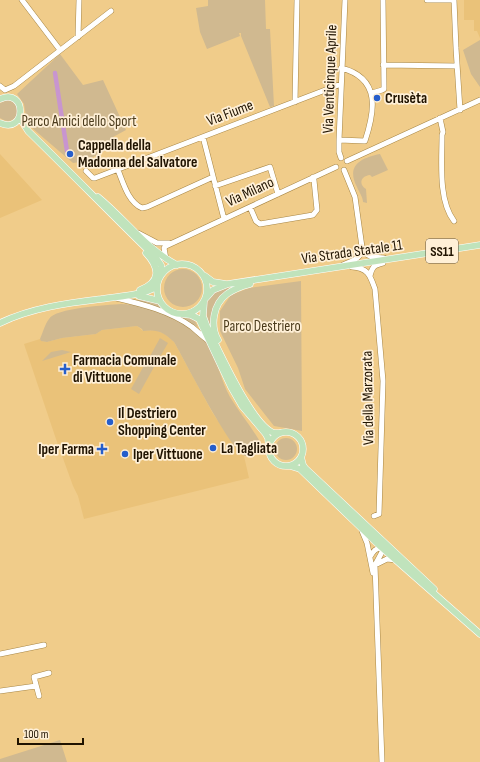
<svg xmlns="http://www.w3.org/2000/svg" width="480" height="762" viewBox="0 0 480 762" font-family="'Sofia Sans Condensed',sans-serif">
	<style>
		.built { fill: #eac279 }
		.green { fill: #d0b990 }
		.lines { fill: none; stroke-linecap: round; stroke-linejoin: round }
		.canal { stroke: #c895cf; stroke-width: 4.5 }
		.minor-casing { stroke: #a78645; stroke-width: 6 }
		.major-casing { stroke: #fff; stroke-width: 7 }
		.minor { stroke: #fff; stroke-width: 5 }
		.major { stroke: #c0e3bc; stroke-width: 6 }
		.poi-dot { fill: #265ecb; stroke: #fff0d7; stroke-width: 1.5 }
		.labels { text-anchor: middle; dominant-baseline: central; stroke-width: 3.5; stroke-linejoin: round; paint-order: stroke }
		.shield { fill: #fff0d7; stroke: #635540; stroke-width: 1 }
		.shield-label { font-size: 14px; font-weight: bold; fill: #201300 }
		.street-label { font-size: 15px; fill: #201300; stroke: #fff0d7 }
		.poi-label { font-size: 15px; font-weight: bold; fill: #201300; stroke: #fff0d7; text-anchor: start }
		.park-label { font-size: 15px; fill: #4b3b1c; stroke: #fff0d7 }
	</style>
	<rect width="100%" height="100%" fill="#f0cc8a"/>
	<!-- built -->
	<path class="built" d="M464,0H480V38L477,31H474V20H464Z
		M0,154L42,200L0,218Z
		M137,326L143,331L155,330L165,334L174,342L212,412L238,451L244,456L249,478L84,519L78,496L73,486L56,439L24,344L40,339L42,341L47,342L62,338L96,334L102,330Z"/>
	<!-- green -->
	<path class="green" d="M208,0H265L266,29H270L274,106L270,107L241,36V33H239L240,36L207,49L200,32L196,8L208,6Z
		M480,40V87L471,74L463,50Z
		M60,54L83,85L103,80L126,130L113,137V146C100,153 88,162 73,163L32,128L26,117L24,104L17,94Z
		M7,100C26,102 17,130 0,118V103Z
		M380,154L388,170L372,177L370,175C361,176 358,184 366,189L367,203L363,202C363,197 359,192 357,187C346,166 360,158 380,154Z
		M164 288a19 19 0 1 1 38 0a19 19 0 1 1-38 0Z
		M301,281L302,431L274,426L245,389L238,368L220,331V311L231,295L249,288Z
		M231,287L227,290L212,325L210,326C201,302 207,292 231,287Z
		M133,300C143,300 153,300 161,305C165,308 168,311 172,313C184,318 192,312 198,327L178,317Z
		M121,304C147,304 195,322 209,346C218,362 221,381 230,397C239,412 250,425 259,440L260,448C256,452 251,457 245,456C231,452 184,359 174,342C163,332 158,329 143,331L142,329L137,326L102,330L96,334L62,338L47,342L41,341L40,339C43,332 45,324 49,319C55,308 107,305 121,304Z
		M160,338L168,343L157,362L149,358Z
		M62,350L71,352L42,361L51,352Z
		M146,362L154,367L139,394L131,389Z
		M275 449a11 11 0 1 1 22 0a11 11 0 1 1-22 0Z
		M60,740L67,762H0V759Z"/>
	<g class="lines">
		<!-- canal -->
		<path class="canal" d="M55,73L67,151"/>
		<!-- minor casing -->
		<g class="minor-casing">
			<path id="minor" d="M22,0L60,50
				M427,0H454
				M454,0L456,48L460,110
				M78,37L79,0
				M383,65L457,66
				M0,86L5,90L14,86L111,11
				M372,93L382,90L384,89L383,0
				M295,102L297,0
				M440,118L443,132L442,135C442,162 438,200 454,221
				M203,137L224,219
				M339,140L365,141C375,111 381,78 341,68
				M341,158L339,152V140L345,0
				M347,161L480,100
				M118,170C123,182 128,202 142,208L147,207L213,177
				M344,170L355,197L362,247L364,253L372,257L384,258
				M86,171L93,178H95L341,84
				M215,186L270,167L278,194
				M250,207L256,221L260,224L313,215L317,210L314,180L313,177
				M138,233L157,243H169
				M166,259L164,248L166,246L336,167
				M343,265C351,261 362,259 362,248
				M352,267C368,268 370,275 375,289L383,381L379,514L374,516
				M370,276C372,267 374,265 383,263
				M116,298C142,304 170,311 192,327C198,332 203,337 209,341
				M362,531L367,543L373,573
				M381,545L382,552L375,565L382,762
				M370,557C373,551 376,548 383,547
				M375,565L387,559L396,560
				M0,654L44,645
				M0,691L36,686
				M39,696L34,677L49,673"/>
		</g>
		<!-- major casing -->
		<g class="major-casing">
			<path id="major" d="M0,99C27,87 27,135 0,123
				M20,116L23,123L28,131C71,173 113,216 156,258L161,265L162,274
				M98,197C125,219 146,249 177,265
				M157 289a25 25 0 1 1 50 0a25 25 0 1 1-50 0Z
				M205,276L213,282L226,284
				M140,290C162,282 159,267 146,253
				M139,296L160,301
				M206,298L213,290L228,284L480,245
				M204,302L203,316L207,327C218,348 252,426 274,433C275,433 279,433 280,433
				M182,314L191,315L199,319L231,387L242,406L265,433L268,438L269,447
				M0,323C31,308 67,303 101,299C121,296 139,296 157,287
				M218,340C210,326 213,304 227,294C234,289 242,286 250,284
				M269 449a17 17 0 1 1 34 0a17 17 0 1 1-34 0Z
				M301,457L303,465L305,468L434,589
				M290,466L300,469L381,547L480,634"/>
		</g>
		<!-- minor -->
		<use href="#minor" class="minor"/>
		<!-- major -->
		<use href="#major" class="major"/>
	</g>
	<!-- markers -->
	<g class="poi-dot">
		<circle cx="377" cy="98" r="4"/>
		<circle cx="70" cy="154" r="4"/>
		<path d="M63 363h4v4h4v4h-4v4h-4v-4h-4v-4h4z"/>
		<circle cx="110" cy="422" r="4"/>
		<circle cx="213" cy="448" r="4"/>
		<path d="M100 443h4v4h4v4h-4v4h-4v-4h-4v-4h4z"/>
		<circle cx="125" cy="454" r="4"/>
	</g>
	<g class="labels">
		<!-- shield labels -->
		<rect class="shield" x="426" y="239" width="32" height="24" rx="3"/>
		<g class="shield-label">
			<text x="442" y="251">SS11</text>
		</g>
		<!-- street labels -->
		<g class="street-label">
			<text transform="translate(330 79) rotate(-88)">Via Venticinque Aprile</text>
			<text transform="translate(230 113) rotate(-21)">Via Fiume</text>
			<text transform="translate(250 192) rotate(-25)">Via Milano</text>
			<text transform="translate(352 252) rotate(-8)">Via Strada Statale 11</text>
			<text transform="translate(368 398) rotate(-91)">Via della Marzorata</text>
		</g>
		<!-- poi labels -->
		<g class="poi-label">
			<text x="385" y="98">Crusèta</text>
			<text x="78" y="145">Cappella della<tspan x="78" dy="17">Madonna del Salvatore</tspan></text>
			<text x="73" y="360">Farmacia Comunale<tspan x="73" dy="17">di Vittuone</tspan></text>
			<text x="118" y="413">Il Destriero<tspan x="118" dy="17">Shopping Center</tspan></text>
			<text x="221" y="448">La Tagliata</text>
			<text x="94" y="449" text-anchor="end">Iper Farma</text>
			<text x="133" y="454">Iper Vittuone</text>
		</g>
		<!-- park labels -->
		<g class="park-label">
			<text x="79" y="121">Parco Amici dello Sport</text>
			<text x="262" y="326">Parco Destriero</text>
		</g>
	</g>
	<!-- scale -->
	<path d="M18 738v6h65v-6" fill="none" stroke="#201300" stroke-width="2"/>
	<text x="24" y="738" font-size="12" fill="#201300" stroke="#fff0d7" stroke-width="3" paint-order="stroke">100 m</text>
</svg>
